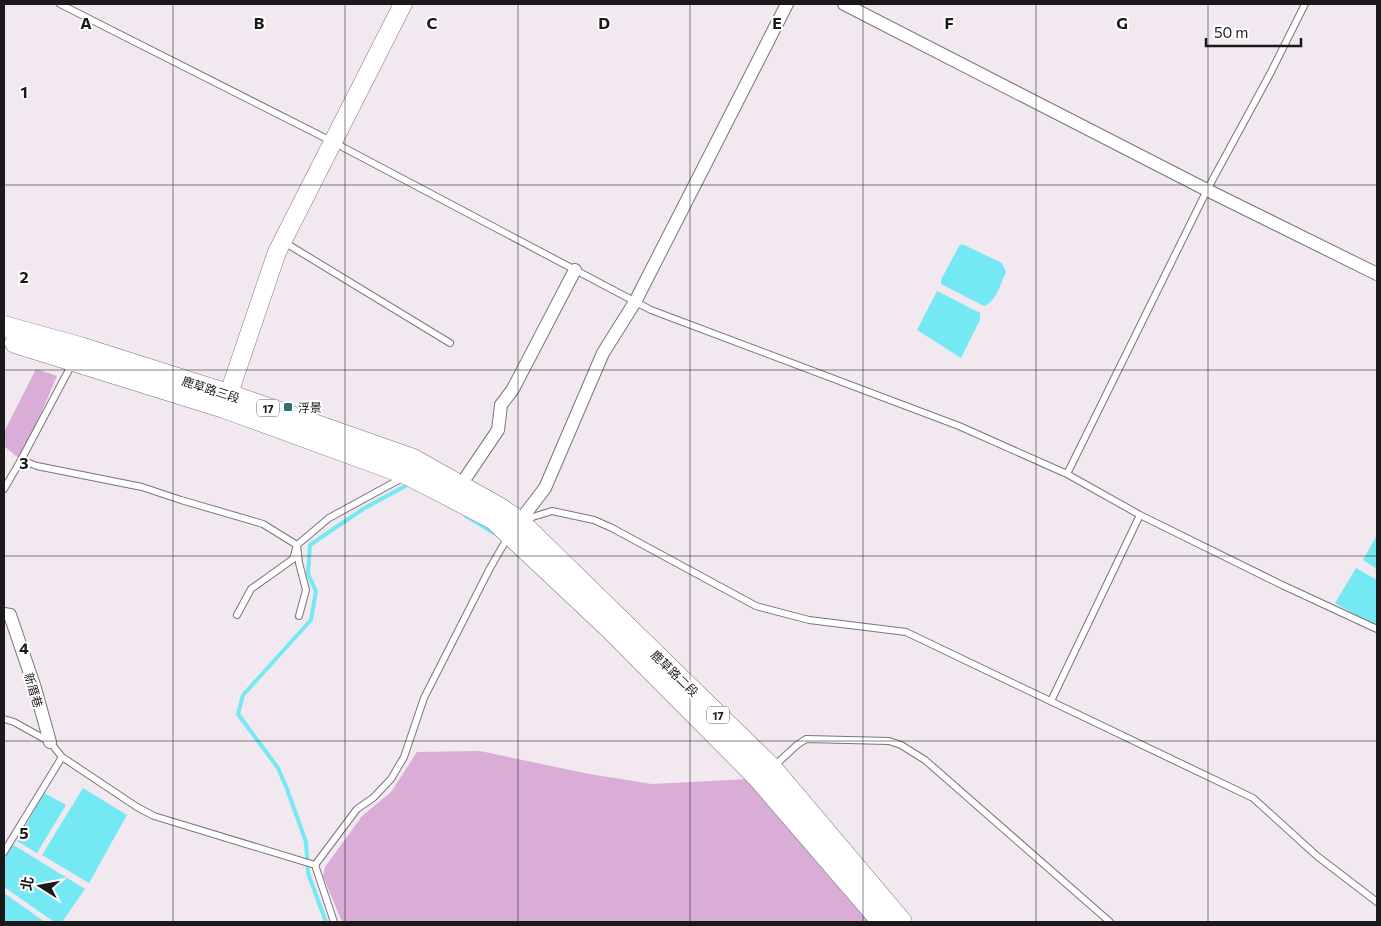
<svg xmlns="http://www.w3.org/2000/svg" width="1381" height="926" viewBox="0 0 1381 926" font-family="Commissioner,'Noto Sans TC',sans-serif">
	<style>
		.green { fill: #d9add6 }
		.water { fill: #74e9f4 }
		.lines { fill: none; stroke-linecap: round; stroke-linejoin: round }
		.stream { stroke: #74e9f4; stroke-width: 4 }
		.lane-casing { stroke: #7c747b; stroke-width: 8 }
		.street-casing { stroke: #7c747b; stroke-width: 14 }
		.secondary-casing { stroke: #7c747b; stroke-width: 19 }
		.primary-casing { stroke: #7c747b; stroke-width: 21 }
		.lane { stroke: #fff; stroke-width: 6 }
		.street { stroke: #fff; stroke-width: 12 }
		.secondary { stroke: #fff; stroke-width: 18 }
		.primary { stroke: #fff; stroke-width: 20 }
		.grid { fill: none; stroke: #1c191c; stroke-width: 1; stroke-opacity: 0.55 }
		.poi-dot { fill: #297379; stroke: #fff; stroke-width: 2 }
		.labels { text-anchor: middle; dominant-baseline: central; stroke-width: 4; stroke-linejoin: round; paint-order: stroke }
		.shield { fill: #fff; stroke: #605e60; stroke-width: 1 }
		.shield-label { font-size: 11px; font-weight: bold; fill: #1c191c }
		.street-label { font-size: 12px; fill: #1c191c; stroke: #fff }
		.poi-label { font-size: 12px; fill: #1c191c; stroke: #fff; text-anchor: start }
		.grid-label { font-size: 16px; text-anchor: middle; font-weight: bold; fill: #1c191c; stroke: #fff; stroke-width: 4; stroke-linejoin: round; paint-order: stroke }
	</style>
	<rect width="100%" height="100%" fill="#f1e8f0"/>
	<!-- green -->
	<path class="green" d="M36,369L57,376L21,460L4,446V432Z
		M480,751L589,774L652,784L748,779L871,922H342L323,876L325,867L362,816L391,792L417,752Z"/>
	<!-- water -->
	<path class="water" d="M962,244L1002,263L1006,272C1001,282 996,303 984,306L941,284V280L959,246Z
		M937,291L980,313V320L961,358L917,330Z
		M1377,535V569L1363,560Z
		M1356,568L1377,580V628L1335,603Z
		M83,788L127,815L89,883L42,855Z
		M44,793L66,805L37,853L17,841Z
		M12,844L85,889L62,922H54L4,887V859Z
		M4,893L45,922H4Z"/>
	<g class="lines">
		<!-- stream -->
		<path class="stream" d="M466,516L494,533
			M326,922L308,873L306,842L287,789L278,768L238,714L243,695L311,620L316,591L308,574L310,545L363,509L407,485H409"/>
		<!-- lane casing -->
		<g class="lane-casing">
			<path id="lane" d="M60,4L333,142L651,310L959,426L1067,474L1140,515L1282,585L1377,629
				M284,242L450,343
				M21,460L37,466L142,487L181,500L263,524L297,545L293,559L251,589L237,615
				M1067,474L1207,190L1270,74L1305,4
				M4,489L21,460L72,364
				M523,520L552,511L594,520L612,528L756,606L809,620L906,632L1253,798L1317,856L1377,902
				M299,616L306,590L299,563L297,545L329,518L404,477
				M1051,701L1140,515
				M4,719L14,722L50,742L62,757L137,807L154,816L315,865L357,809L373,798L391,779L404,757L424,698L490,568L508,537
				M773,767L797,745L806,739L889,741L901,745L925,760L1110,922
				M4,852L62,757
				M315,865L334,922"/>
		</g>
		<!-- street casing -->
		<g class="street-casing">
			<path id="street" d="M844,4L1207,190L1377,274
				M460,486L498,430L501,405L513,389L575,270
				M516,526L545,488L603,353L635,302L787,4
				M4,614L10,615L35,688L50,742"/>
		</g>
		<!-- secondary casing -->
		<g class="secondary-casing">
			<path id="secondary" d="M224,408L277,252L403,4"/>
		</g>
		<!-- primary casing -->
		<g class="primary-casing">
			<path id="primary" d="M4,326L80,347L228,394L413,459L500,508L519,521L772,768L902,922
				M15,343L224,408L408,475L493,519L609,628L758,778L882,922"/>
		</g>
		<!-- lane -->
		<use href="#lane" class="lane"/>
		<!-- street -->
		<use href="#street" class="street"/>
		<!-- secondary -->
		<use href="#secondary" class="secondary"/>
		<!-- primary -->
		<use href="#primary" class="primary"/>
	</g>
	<!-- grid -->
	<path class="grid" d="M173,4V922M345,4V922M518,4V922M690,4V922M863,4V922M1036,4V922M1208,4V922M4,185H1377M4,370H1377M4,556H1377M4,741H1377"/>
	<!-- markers -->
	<rect class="poi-dot" x="283" y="402" width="10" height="10" rx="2.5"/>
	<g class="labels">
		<!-- shield labels -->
		<g class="shield">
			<rect x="257" y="399.5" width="22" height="17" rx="4"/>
			<rect x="707" y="706.5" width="22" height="17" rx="4"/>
		</g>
		<g class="shield-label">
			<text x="268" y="408">17</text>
			<text x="718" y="715">17</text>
		</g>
		<!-- street labels -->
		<g class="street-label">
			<text transform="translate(211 389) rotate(18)">鹿草路三段</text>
			<text transform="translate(675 673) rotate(44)">鹿草路二段</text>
			<text transform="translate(34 690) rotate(73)">新厝巷</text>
		</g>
		<!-- poi labels -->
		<g class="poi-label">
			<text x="298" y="407">浮景</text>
		</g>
	</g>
	<g class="grid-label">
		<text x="86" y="29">A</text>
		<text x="259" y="29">B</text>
		<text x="432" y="29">C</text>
		<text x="604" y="29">D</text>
		<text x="777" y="29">E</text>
		<text x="949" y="29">F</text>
		<text x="1122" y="29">G</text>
		<text x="24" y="98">1</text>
		<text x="24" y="283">2</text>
		<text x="24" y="469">3</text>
		<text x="24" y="654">4</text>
		<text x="24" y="839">5</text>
	</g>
	<!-- border -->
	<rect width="1381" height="926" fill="none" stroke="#1c191c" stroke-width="10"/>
	<!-- north arrow -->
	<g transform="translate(40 886) rotate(281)" stroke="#ffffff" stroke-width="4" paint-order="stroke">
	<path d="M0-4L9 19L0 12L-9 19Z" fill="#1c191c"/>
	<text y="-8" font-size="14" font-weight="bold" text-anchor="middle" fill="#1c191c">北</text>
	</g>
	<!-- scale -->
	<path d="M1206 38v8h95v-8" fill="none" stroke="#1c191c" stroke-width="2.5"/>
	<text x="1214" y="38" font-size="15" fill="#1c191c" stroke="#ffffff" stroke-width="4" paint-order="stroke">50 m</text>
</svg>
